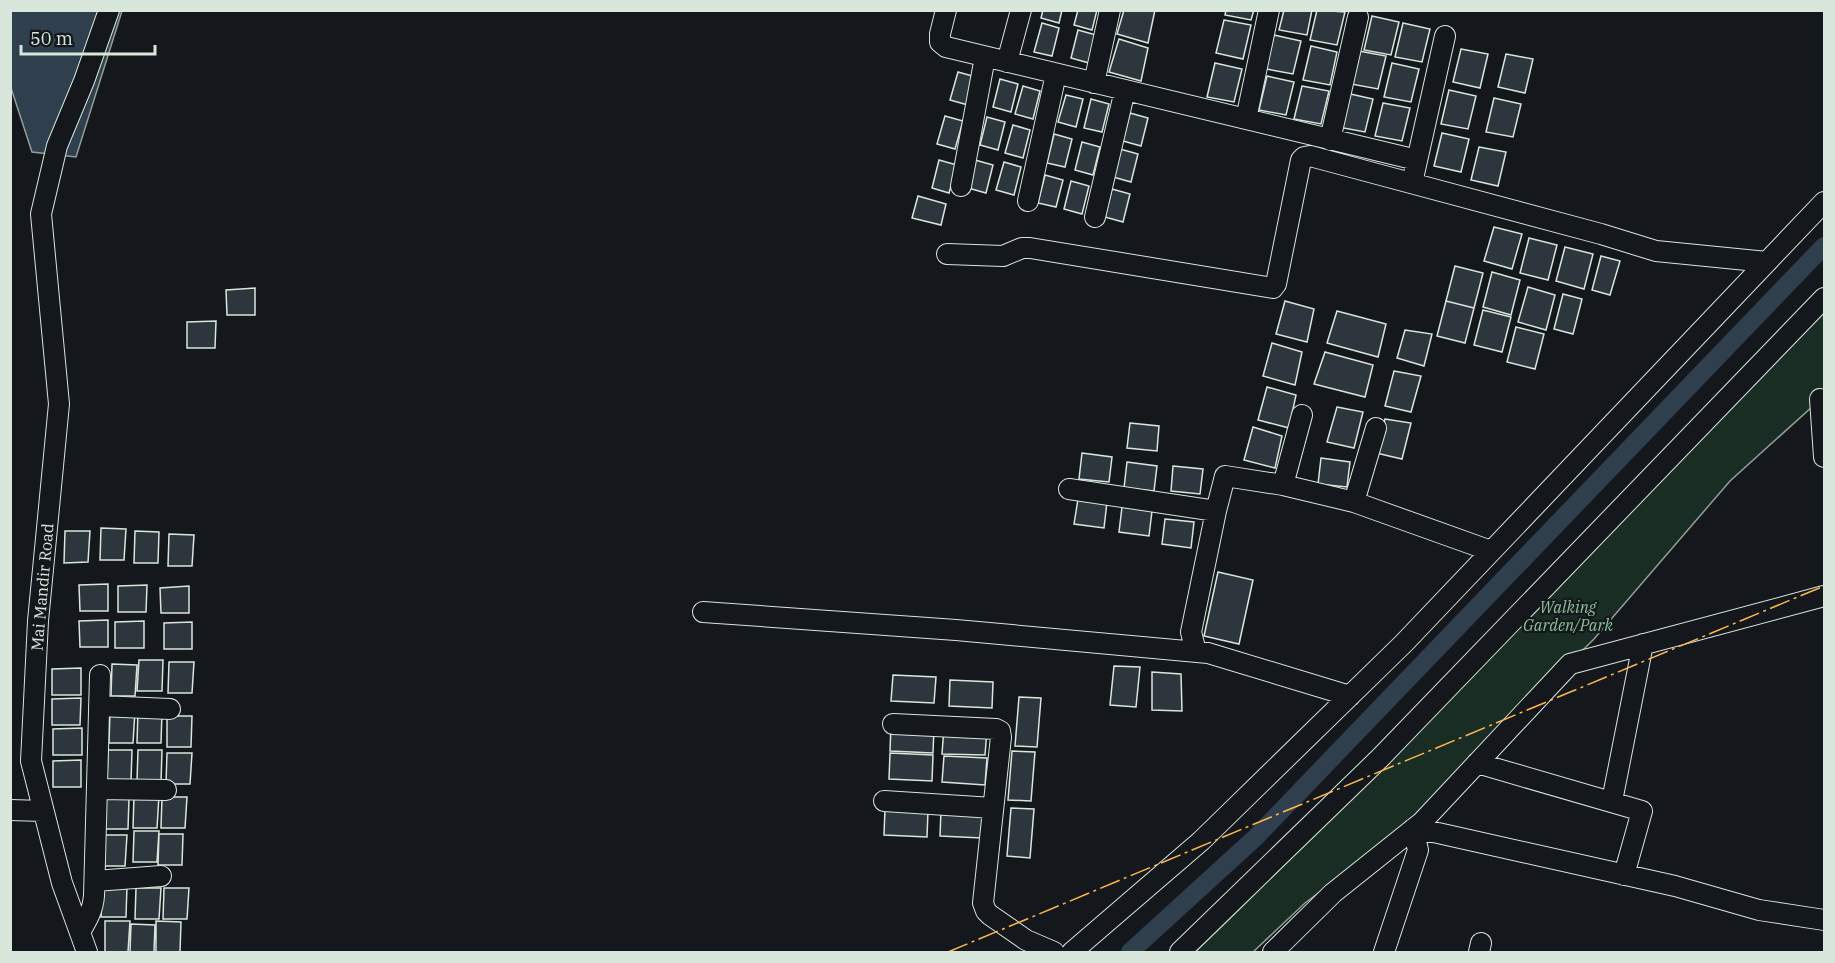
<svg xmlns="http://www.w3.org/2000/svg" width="1835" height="963" viewBox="0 0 1835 963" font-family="'IBM Plex Serif',serif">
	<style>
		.green { fill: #1a2d24; stroke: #939e99; stroke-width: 1.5 }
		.water { fill: #2f3f4d; stroke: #939e99; stroke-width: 1.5 }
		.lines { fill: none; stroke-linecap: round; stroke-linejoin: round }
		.canal { stroke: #2f3f4d; stroke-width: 18 }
		.building { fill: #2c363c; stroke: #d8e6dc; stroke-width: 1.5 }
		.minor-casing { stroke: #d8e6dc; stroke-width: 22 }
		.minor { stroke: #14181c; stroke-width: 20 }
		.power { stroke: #ffb74d; stroke-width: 1.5; stroke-dasharray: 21 4.5 3 4.5; stroke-linecap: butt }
		.labels { text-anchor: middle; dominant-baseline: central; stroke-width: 4.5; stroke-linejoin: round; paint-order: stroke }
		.street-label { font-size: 16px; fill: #d8e6dc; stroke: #14181c }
		.park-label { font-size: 16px; font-style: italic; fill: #8ac095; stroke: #14181c }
	</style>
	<rect width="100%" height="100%" fill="#14181c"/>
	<!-- green -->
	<path class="green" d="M1824,310V391L1813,406L1730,481L1594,639L1398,833L1305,903L1253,952H1195C1323,831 1440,699 1563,572C1649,484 1741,401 1824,310Z"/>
	<!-- water -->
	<path class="water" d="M10,11H122L76,157L32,152L11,88Z"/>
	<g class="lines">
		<!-- canal -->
		<path class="canal" d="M1130,952L1256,837L1824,246"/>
	</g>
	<!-- building -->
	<path class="building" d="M1043,10H1062L1059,23L1041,18Z
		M1078,10H1097L1092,30L1074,25Z
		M1124,10H1155L1148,43L1117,34Z
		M1226,10H1254L1251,20L1225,15Z
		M1284,10H1312L1307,35L1279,30Z
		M1317,10L1345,12L1337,45L1310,40Z
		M1372,16L1399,22L1391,55L1364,50Z
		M1224,20L1251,25L1243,59L1216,53Z
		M1042,23L1059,28L1052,56L1034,52Z
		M1403,23L1430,29L1422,62L1395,57Z
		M1078,30L1096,35L1089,63L1071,58Z
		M1274,35L1301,41L1293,74L1266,69Z
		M1119,39L1148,48L1141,81L1109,72Z
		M1311,46L1337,52L1330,85L1303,80Z
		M1461,49L1488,54L1480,88L1453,82Z
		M1359,51L1386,56L1378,89L1351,84Z
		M1506,54L1533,59L1525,93L1498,87Z
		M1215,63L1242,69L1234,102L1207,97Z
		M1392,63L1419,69L1411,102L1384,97Z
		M958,72L976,77L968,105L950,100Z
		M1267,76L1294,82L1286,115L1259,110Z
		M1000,79L1018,84L1011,112L993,107Z
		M1023,86L1040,91L1033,119L1015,114Z
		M1302,86L1329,91L1321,124L1294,119Z
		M1449,90L1476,96L1468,129L1441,124Z
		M1346,93L1373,99L1365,132L1338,127Z
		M1066,95L1083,99L1076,127L1058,122Z
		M1494,98L1521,104L1513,137L1486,132Z
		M1091,99L1109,104L1102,132L1084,128Z
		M1383,103L1410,108L1402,141L1375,136Z
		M1130,113L1148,118L1141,146L1123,141Z
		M945,116L963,121L955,149L937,144Z
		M987,117L1005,122L998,150L980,145Z
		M1013,125L1030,130L1023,158L1005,153Z
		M1442,133L1469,139L1461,172L1434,166Z
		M1054,134L1072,139L1065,167L1047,163Z
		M1082,142L1100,147L1093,175L1075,170Z
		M1479,147L1506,152L1498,186L1471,180Z
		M1120,149L1138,154L1131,182L1113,177Z
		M939,160L957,165L949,193L932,188Z
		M975,160L993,165L986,193L968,188Z
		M1004,162L1021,167L1014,195L996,190Z
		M1045,175L1063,180L1056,207L1038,203Z
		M1071,181L1089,186L1082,214L1064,209Z
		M1112,189L1130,194L1123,222L1105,217Z
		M918,196L946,204L941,225L912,218Z
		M1494,227L1522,234L1512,269L1484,261Z
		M1529,238L1557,245L1548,280L1520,273Z
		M1565,247L1593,254L1584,289L1556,281Z
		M1601,256L1620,261L1610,295L1592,290Z
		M1455,266L1483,273L1474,308L1446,301Z
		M1492,272L1520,280L1511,315L1483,307Z
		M1528,287L1555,295L1546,330L1518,322Z
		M255,288V315H227L226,290Z
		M1563,294L1582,299L1573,334L1554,329Z
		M1285,301L1314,309L1307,342L1276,334Z
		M1446,301L1474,308L1465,343L1437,336Z
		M1483,310L1511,317L1502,352L1474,345Z
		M1337,311L1386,324L1378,357L1327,343Z
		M216,321L215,348H187V322Z
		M1516,327L1544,334L1535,369L1507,362Z
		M1405,330L1432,334L1424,366L1397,358Z
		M1272,343L1302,352L1295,385L1263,376Z
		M1325,352L1373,365L1365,397L1314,384Z
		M1394,371L1421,376L1411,412L1385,406Z
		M1267,387L1296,395L1289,428L1258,420Z
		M1337,407L1363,412L1354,448L1327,442Z
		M1385,419L1411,423L1402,459L1376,453Z
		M1130,423L1159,426L1157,451L1127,448Z
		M1253,427L1282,436L1275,468L1244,460Z
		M1082,453L1112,457L1109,482L1079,479Z
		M1321,458L1350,462L1347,487L1318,484Z
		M1127,462L1157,466L1154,491L1124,488Z
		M1173,466L1203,469L1200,494L1171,491Z
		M1078,499L1107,502L1104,528L1074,524Z
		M1122,507L1152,511L1149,536L1119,532Z
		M1165,519L1194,522L1191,548L1162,544Z
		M101,528L126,529L124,560H100Z
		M65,531H90L88,562L64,563Z
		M135,531L159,532L158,563H134Z
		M169,534L194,535L192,566H168Z
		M1218,572L1253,580L1239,644L1204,636Z
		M108,584V611H80L79,585Z
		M147,585L146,612H118V586Z
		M189,586V613H161L160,588Z
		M108,620V647H80L79,621Z
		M144,621V648H115V622Z
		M192,622V649H164V623Z
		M139,660H163L162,691H137Z
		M169,662H194L192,693H168Z
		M112,664L137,665L135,696H111Z
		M1114,666L1140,667L1136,707L1110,705Z
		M81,668V695H52V669Z
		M1152,672L1181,674L1182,711L1152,710Z
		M893,675L936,677L934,703L891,701Z
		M950,680L993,682L992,708L949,706Z
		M1019,697L1041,698L1037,747L1015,746Z
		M81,698L80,725H52V699Z
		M110,711H135L133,743H109Z
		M138,711L162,712L161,743H137Z
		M167,716H192L191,747H167Z
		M891,725L934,727L933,753L890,751Z
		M944,727L987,729L985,755L942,754Z
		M82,728V755H53V729Z
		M108,750H132L131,781H107Z
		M138,750H162L161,782L137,781Z
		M1012,751L1035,752L1031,801L1008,800Z
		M167,753H192L190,784H166Z
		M890,753L933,755L932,781L889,779Z
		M944,756L987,758L985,785L942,782Z
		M81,760V787H53V761Z
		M134,796H159L157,828H133Z
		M162,797H187L185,828H161Z
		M105,798H129L128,829H104Z
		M1011,808L1034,809L1030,858L1007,856Z
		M885,809L928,811L927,837L884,835Z
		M941,810L984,812L982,838L940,836Z
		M134,831H159L157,862H133Z
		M159,834H183L182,865H158Z
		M102,835H127L125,866H101Z
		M103,885L127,886L126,917H101Z
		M136,888H161L159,919H135Z
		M164,888H189L187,919H163Z
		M105,921H130L128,952H105Z
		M156,921L181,922L180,952H156Z
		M131,924L155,925L154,952H130Z"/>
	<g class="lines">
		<!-- minor casing -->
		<g class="minor-casing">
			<path id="minor" d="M946,10L940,34V42L946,47L1417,160
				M1007,62L1021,10
				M1094,83L1110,10
				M1246,119L1269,10
				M1330,140L1358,17
				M1414,174L1445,36
				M961,186L985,57
				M1028,201L1056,74
				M1095,217L1125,90
				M947,254L1003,256L1022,248H1030L1273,288L1276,284L1301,160L1304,157L1310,156L1601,234L1656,251L1767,262
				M1820,399L1824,457
				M1283,485L1302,415
				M1069,489L1216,511
				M1354,502L1376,428
				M703,612L956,630L1208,653L1350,696
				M1196,652L1191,632L1216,511L1225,476L1283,485L1354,502L1491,551
				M99,706L170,709
				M893,724L996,729L1000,731L1001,737L983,903L986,911L990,915L1026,940L1054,952
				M1477,763L1642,811L1624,875
				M97,789L166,790
				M884,801L993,808
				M1612,801L1643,644
				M10,810L43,811
				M95,881L161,876
				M80,932C87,920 93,910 94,896L100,675
				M87,952L62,883L31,761L38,621L59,404L41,214L57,146L84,81L109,10
				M1072,952L1201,841L1404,643L1824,202
				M1180,952L1381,757L1824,298
				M1273,952L1333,893L1422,822L1570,664L1824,596
				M1384,952L1418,850L1413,829L1438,833L1675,886L1759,910L1824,920
				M1479,952L1481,943"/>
		</g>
		<!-- minor -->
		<use href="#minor" class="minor"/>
		<!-- power -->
		<path class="power" d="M948,952L1824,586"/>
	</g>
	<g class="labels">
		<!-- street labels -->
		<g class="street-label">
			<text transform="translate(42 587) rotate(-85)">Mai Mandir Road</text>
		</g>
		<!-- park labels -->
		<g class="park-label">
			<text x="1568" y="607">Walking<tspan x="1568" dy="18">Garden/Park</tspan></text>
		</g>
	</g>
	<!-- border -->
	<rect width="1835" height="963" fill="none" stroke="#d8e6dc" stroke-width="24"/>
	<!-- scale -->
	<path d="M21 45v9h134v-9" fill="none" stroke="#d8e6dc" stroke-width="3"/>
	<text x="30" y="45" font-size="18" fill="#d8e6dc" stroke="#14181c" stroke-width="4.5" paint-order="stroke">50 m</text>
</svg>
